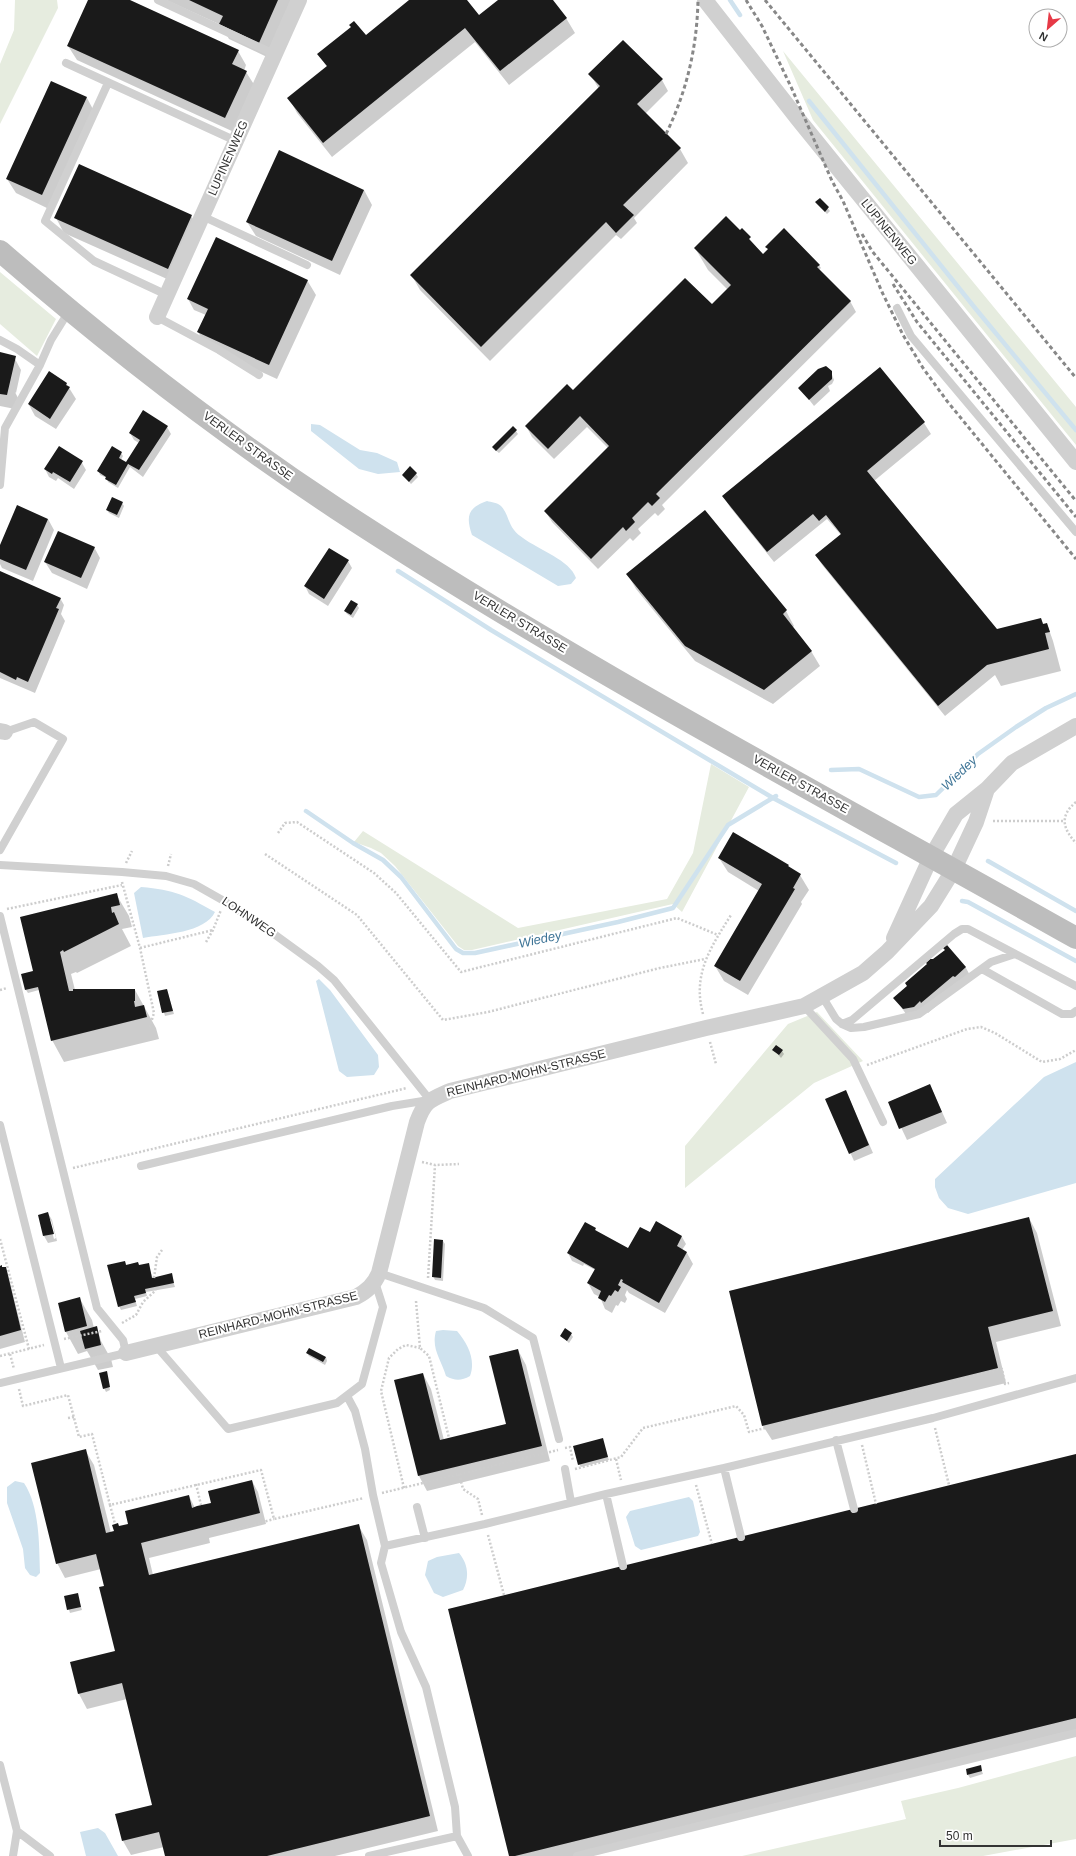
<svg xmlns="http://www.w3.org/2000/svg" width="1076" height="1856" viewBox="0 0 1076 1856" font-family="Helvetica,sans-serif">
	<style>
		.green { fill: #e6ecdf }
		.water { fill: #cfe2ee }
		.shadow { fill: #0003; fill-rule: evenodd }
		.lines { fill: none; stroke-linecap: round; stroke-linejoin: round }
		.stream { stroke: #cfe2ee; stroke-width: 4.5 }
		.building { fill: #1a1a1a }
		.path { stroke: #cdcdcd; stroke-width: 2.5; stroke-dasharray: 2 2; stroke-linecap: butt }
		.service { stroke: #d0d0d0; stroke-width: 8 }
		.minor { stroke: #d0d0d0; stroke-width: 16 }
		.secondary { stroke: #bdbdbd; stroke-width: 22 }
		.rail { stroke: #888; stroke-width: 3; stroke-dasharray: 4 3; stroke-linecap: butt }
		.labels { text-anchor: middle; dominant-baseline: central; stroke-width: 4; stroke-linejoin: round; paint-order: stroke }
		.street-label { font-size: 12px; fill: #333; stroke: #fff }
		.water-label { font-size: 13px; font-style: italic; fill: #3f7597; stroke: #fff }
	</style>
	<rect width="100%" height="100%" fill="#fff"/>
	<!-- green -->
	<path class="green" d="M15,0H57L58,8L0,124V64L14,30Z
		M783,51L1076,407V445L813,120Z
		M0,272L56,319L37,356L0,324Z
		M711,764L749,787L682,912L673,904L472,950H464L458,946L395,866L381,853L371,848L354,842L363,831L518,928L667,899L693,853Z
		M817,1012L863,1061L814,1083L685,1188V1146L788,1024Z
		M1076,1756V1839L983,1856H742L906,1819L901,1801L958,1788Z"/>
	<!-- water -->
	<path class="water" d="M311,424L320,425L360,450L377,453L397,462L400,472L378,474L359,469L311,431Z
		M487,501C491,502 498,503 501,506C508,513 508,523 514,530C516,533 520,536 523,538C539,550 570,560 576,578L571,584L558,586L472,535C466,517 467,508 487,501Z
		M141,887C175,890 185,895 215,912C205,933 164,934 143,938L134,893Z
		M319,979L330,990L378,1055L379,1067L374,1075L347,1077L339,1071L316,981Z
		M1076,1062V1183L968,1214L948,1208L939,1198L935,1187V1179L1044,1077Z
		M443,1330L457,1331C468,1344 476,1360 470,1376C461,1381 455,1381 446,1376C441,1359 431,1349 436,1331Z
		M15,1481L24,1483C40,1507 39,1546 40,1573L36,1577L30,1575L25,1568L23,1549L7,1503V1487Z
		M689,1497L693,1501L700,1532L698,1536L641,1550L635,1546L626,1517L630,1511Z
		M459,1553C469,1565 469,1578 463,1590L443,1597L434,1593L425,1575L428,1561L437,1557Z
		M98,1828L105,1833L118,1856H86L80,1832Z"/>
	<!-- shadow -->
	<path class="shadow" d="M89,0H128L238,51L246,65L244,71L246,72L255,86L234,132L77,60L68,46Z
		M166,0H293L267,57L229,39L221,25Z
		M411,0H466L479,17L500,0H551L566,18L575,33L509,85L475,42L332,157L297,113L289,98L327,67L318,54L366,36Z
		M590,74L662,80L668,91L645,114L680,149L688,163L634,218L637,223L621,239L616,235L490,361L420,290L412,276L599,89Z
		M51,82L87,98L95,113L51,210L16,193L7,179Z
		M364,190L372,205L340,275L256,236L247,222Z
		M820,199L830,211L827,214L816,202Z
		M191,216L193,219L176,283L64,233L56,218Z
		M742,230L763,255L769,250L767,247L819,265L821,268L819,270L850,301L856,312L662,505L665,509L658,516L655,513L638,529L641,533L633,541L630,538L598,569L552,522L545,511L608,448L587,427L554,459L532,437L526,426L712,306L728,290L708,270L695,248Z
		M307,280L316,295L277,379L207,347L198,332L206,315L194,310L188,299Z
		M0,355L15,359L21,370L16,393L15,392L18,398L15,409L0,406Z
		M880,368L924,423L931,434L874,481L997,630L1041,619L1044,625L1047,624L1053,641L1061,671L1001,686L995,675L945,716L823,566L816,556L841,535L827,519L774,562L730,507L723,496Z
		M50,372L66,383L76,399L56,429L35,416L29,405Z
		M831,372L834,380L832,384L828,386L830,391L814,406L800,388Z
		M167,427L171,434L143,477L130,467L118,488L108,482L107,478L100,475L99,472L121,453L123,456L121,460L129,465L127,462L139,443L134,440L130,433Z
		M513,427L518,434L499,453L495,450Z
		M82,463L86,470L74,489L58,478L56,481L49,477L45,469Z
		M416,474L418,477L411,484L403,475Z
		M122,503L124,506L119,518L109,513L107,510Z
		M48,519L54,530L33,581L2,568L0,564V548Z
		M94,547L100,558L87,589L52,573L45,562Z
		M348,561L352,568L328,606L309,594L305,586Z
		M0,572L60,598L64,605L61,614L65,621L35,693L0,678Z
		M628,575L786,611L794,626L792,628L811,651L820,666L773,704L695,661L636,589Z
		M357,605L359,608L353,618L347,614L345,611Z
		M719,858L788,865L790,869L800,875L809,890L801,902L802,904L748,995L724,981L715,966L759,891L728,872Z
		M116,894L129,916L132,927L122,929L131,946L77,973L76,972L71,974L75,990H135L156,1028L159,1039L64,1062L52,1040L39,990L28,993L26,990L33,972Z
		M947,946L966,968L972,979L960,986L928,1013L927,1012L910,1020L895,998L931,962L946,950Z
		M167,990L174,1014L165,1016L158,992Z
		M774,1050L782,1051L784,1054L781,1058Z
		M930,1085L947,1123L907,1140L889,1102Z
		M849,1098L873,1153L854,1161L826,1099Z
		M48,1213L52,1220L57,1241L48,1243L44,1236L39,1216ZM49,1220H51L56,1238L54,1239Z
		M1029,1218L1037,1233L1061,1326L996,1342L1006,1383L772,1440L763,1426L730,1291Z
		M595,1229L598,1233L631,1250L650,1234L682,1237L686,1244L682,1250L687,1253L693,1264L665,1313L629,1293L627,1290L625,1295L627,1299L625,1303L621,1301L618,1306L616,1305L612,1313L605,1309L600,1297L594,1294L588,1283L595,1270L584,1264L583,1266L572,1261L568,1253Z
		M443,1241L445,1244L443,1281L435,1280L433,1276Z
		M125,1262L127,1266H139L148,1264L153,1279L171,1275L175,1287L146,1292L147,1296L135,1299L137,1306L121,1310L119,1306Z
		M0,1267L5,1268L7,1271L25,1342L0,1349Z
		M80,1299L92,1320L94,1328H96L98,1331L101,1341L111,1359L113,1367L98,1370L87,1351L78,1354L66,1332Z
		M571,1334L573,1337L569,1343L561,1336Z
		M518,1350L526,1365L550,1461L427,1491L419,1476L395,1381L423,1374L431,1389L444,1440L507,1424Z
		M307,1353L326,1357L327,1361L325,1365L309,1356Z
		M106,1374L110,1390L106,1392L104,1388Z
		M602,1439L609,1460L581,1467L579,1464Z
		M85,1450L94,1465L111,1533L115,1532L120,1527L129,1525L189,1496L195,1508L212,1504L252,1481L258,1492L266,1524L209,1538L210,1543L149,1558L153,1575L358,1525L367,1540L438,1831L335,1856H166L164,1847L131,1855L123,1841L153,1806L127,1699L87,1709L79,1694L71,1663L116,1652L101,1569L65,1578L57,1563Z
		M1076,1455V1735L583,1856H510Z
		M77,1594L82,1610L70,1613L65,1597Z
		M980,1766L983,1774L970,1778L968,1775Z"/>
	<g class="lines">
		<!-- stream -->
		<path class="stream" d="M730,0L740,15
			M809,101L975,308L1076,430
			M398,571L491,630L773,798L896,863
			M831,770L859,769L919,797L936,795L978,754L1016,727L1046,708L1076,694
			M306,811L353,843L383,860L401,877L456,949L463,953H475L618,922L673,908L728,825L776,796
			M988,861L1076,911
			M962,901L968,902L1076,961"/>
	</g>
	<!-- building -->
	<path class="building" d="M88,0H130L239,50L232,64L247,71L225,118L67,46Z
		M189,0H278L259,43L219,24L223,16Z
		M409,0H467L479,15L498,0H553L567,18L500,71L465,28L323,143L287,98L327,66L317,54L351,27L349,25L354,21L366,35Z
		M623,40L663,79L637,104L681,148L623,205L634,215L616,233L606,222L481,347L410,275L600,86L588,74Z
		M51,81L87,97L42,195L6,179Z
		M279,150L364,190L332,261L246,222Z
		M79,164L192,215L168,269L54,218Z
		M820,198L829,207L825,212L815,202Z
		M726,216L740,230L742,228L751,237L749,239L763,254L768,249L765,247L784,228L820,265L817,267L851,301L656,494L660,498L652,506L648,502L632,518L635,522L626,531L623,527L591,559L544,511L609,446L580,416L548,449L525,426L567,384L573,390L685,278L712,304L731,285L694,248Z
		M216,237L308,280L269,365L197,332L208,309L187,299Z
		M0,352L16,356L7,395L0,394Z
		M826,366L832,371V379L809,400L798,388L818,369Z
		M880,367L925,422L867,471L997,629L1041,618L1043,624L1047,623L1050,632L1045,633L1049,649L987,665L938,706L815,555L841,534L826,515L819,521L813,514L767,552L722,496Z
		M49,371L67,383L66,385L70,387L50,419L28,404Z
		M143,410L168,426L139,470L128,464L116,485L105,479L106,477L97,471L112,446L122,452L119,458L126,462L140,440L129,433Z
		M513,426L517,430L496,451L492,447Z
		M59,446L83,461L70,482L53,472L52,474L44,469Z
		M410,466L417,473L409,482L402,475Z
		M112,497L123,502L117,515L106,510Z
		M17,505L48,519L26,570L0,559V545Z
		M705,510L787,610L783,614L812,651L764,690L685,646L626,574Z
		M58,531L95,547L81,578L44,562Z
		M329,548L349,560L324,599L304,586Z
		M0,571L61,598L56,608L59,609L28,682L17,677L16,680L0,672Z
		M351,600L358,604L351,615L344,611Z
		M733,832L789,865L788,866L801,874L793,888L795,889L740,981L714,966L762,884L718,858Z
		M117,893L120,905L111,907L112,913L114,912L119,924L64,952L63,950L60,952L69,991H73V989H135V1001H134L135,1007L144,1005L147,1017L51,1041L38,987L25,990L21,974L33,971L20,917Z
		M947,945L966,967L955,977L953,976L921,1003L920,1001L914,1007L903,1009L893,998L907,986L905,983L927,964L926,963L930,959H933L945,950L943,948Z
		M167,989L173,1011L162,1013L157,991Z
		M776,1045L783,1050L779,1055L772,1050Z
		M930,1084L942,1112L899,1129L888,1102Z
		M846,1090L869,1145L849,1154L825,1099Z
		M48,1212L54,1234L43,1236L38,1215Z
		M1029,1217L1053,1311L988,1327L998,1368L762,1426L729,1291Z
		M656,1221L682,1236L677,1246L687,1252L659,1303L622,1282L623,1280L621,1279L618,1285L621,1287L618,1292L615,1290L611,1296L609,1295L605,1302L598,1298L601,1291L587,1283L595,1269L567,1253L585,1222L596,1228L595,1230L628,1248L640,1227L650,1232Z
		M434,1239L443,1240L441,1278L432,1277Z
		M125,1261L126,1265L138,1262L139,1265L149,1263L152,1278L172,1273L174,1283L145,1289L146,1293L134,1296L136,1302L118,1307L107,1265Z
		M2,1265V1267H6L21,1330L0,1336V1266Z
		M80,1297L87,1326L65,1332L58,1303Z
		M97,1326L101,1345L85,1349L80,1331Z
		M565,1328L572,1333L567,1341L560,1336Z
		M309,1348L326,1357L323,1362L306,1353Z
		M518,1349L542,1446L418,1476L394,1380L423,1373L440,1440L506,1424L489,1356Z
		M107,1371L110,1387L103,1389L99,1373Z
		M603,1438L608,1457L578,1465L573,1446Z
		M86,1449L106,1533L114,1531L112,1525L118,1523L119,1526L128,1524L125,1511L189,1495L192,1508L197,1506L211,1503L208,1491L252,1480L260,1513L141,1543L149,1575L359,1524L430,1816L267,1856H165L159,1832L122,1841L115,1814L152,1805L122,1683L78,1694L70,1662L115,1651L99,1587L104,1586L96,1554L56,1564L31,1463Z
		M1076,1454V1718L515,1856H509L448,1609Z
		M78,1593L81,1607L67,1610L64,1596Z
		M981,1765L982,1771L967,1775L966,1769Z"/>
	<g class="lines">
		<!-- path -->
		<path class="path" d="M1076,802C1059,816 1063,829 1076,843
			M993,821H1064
			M278,833L285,823L297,822L374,873L396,893L461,972L677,918L718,935
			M265,854L357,915L443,1020L488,1012L660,968L705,959
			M126,863L132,851
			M168,866L171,854
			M122,882L140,948L154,1013L149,1029
			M7,909L122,885
			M206,942L213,930L221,910
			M140,948L213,930
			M0,990L7,988
			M703,1014C692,974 711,947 731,915
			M710,1042L716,1064
			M867,1065L967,1029L981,1027L995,1033L1042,1062L1060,1059L1076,1050
			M422,1162L435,1165L459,1164
			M73,1168L407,1088
			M0,1239L29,1349
			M154,1278L157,1257L162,1250
			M428,1278L435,1165
			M416,1301L420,1348L429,1356L449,1438
			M122,1323L136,1315L143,1302L155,1291L156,1287
			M64,1339L102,1331
			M10,1354L14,1369
			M0,1356L44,1345
			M19,1389L23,1406L68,1395L79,1437L92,1434L110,1505L261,1470L274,1519L364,1498
			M68,1418L74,1417
			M935,1428L949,1485
			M862,1445L876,1504
			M565,1448L570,1447L573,1461
			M616,1459L621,1480
			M575,1469L621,1457L643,1428L736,1406L744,1415L749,1432L1002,1369L1005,1384L1009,1383
			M459,1474L463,1489L478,1499L482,1515
			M196,1484L201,1505
			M696,1485L712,1544
			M404,1488L381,1391L389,1358L398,1349L406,1345L420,1348
			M382,1493L558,1450
			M110,1505L115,1524
			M227,1532L274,1519
			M488,1535L504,1595"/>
		<!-- service -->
		<path class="service" d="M158,0L274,54
			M66,63L236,141
			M108,83L45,221L94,261L167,295
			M202,216L307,265
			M897,308L911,336L1076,532
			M157,317L219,350L259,375
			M0,340L17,349L40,365
			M0,485L5,428L40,365L51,340L69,311
			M0,850L63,739L34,722L5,732
			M0,865L122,872L166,876L194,884L224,901L274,934L318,966L334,980L430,1100
			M0,916L97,1308L123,1340L126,1353L0,1383
			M982,969L1062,1014H1072L1076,1011
			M822,996L836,1019L842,1024L851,1028L864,1027L919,1014L991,962L1015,954
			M804,1006L853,1059L883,1122
			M842,1024L852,1020L954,934L962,929H968L1076,986
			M0,1125L61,1368
			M141,1166L392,1106L429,1100
			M379,1273L484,1308L533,1338L559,1439
			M156,1346L228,1429L337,1403L362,1384L383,1307L375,1282
			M347,1396L355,1411L365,1449L373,1495L385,1546L381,1563L401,1632L426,1687L455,1807L457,1836L468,1856
			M836,1440L854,1509
			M724,1468L741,1537
			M565,1469L571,1502
			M606,1494L623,1566
			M417,1507L425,1538
			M385,1546L485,1524L606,1494L724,1468L933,1418L1076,1378
			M0,1765L17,1831L13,1856
			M17,1831L50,1856
			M369,1856L457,1836
			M577,1856L1076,1733"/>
		<!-- minor -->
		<path class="minor" d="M705,0L798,119L1076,462
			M157,317L299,0
			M0,731L5,732
			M894,938L931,857L956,814L987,789L1012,763L1076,726
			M126,1353L356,1297C367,1291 374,1285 379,1273L417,1122C425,1100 430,1100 450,1091L706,1028L804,1006L863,973L887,952L931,906L954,869L976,822L987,789"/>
		<!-- secondary -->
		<path class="secondary" d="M0,251C107,344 219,431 337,509C575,665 828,798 1076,938"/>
		<!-- rail -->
		<path class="rail" d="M746,0L762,26L792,89L832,181L843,201L882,292L903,335L923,368L947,401L1076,559
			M765,0L1076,378
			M666,134C687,91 697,47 698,0
			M862,234L872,251L1076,501
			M893,284L917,322L1076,517"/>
	</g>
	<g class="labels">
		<!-- street labels -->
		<g class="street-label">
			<text transform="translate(228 158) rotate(-66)">LUPINENWEG</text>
			<text transform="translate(889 232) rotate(51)">LUPINENWEG</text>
			<text transform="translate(248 446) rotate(36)">VERLER STRASSE</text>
			<text transform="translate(520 622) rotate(31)">VERLER STRASSE</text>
			<text transform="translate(801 784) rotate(29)">VERLER STRASSE</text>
			<text transform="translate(249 917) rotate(34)">LOHNWEG</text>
			<text transform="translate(526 1073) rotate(-14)">REINHARD-MOHN-STRASSE</text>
			<text transform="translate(278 1315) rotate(-14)">REINHARD-MOHN-STRASSE</text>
		</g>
		<!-- water labels -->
		<g class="water-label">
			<text transform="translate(959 773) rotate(-44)">Wiedey</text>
			<text transform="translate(540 939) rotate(-12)">Wiedey</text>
		</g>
	</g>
	<!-- north arrow -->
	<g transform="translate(1048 28) rotate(208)"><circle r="19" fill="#ffffff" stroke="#adadad"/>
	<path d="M0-3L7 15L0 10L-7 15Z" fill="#e63946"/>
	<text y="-6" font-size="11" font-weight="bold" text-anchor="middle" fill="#333333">N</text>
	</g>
	<!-- scale -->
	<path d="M940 1840v6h111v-6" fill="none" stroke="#333333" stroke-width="2"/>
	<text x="946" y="1840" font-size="12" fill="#333333" stroke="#ffffff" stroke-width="3" paint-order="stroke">50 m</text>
</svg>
